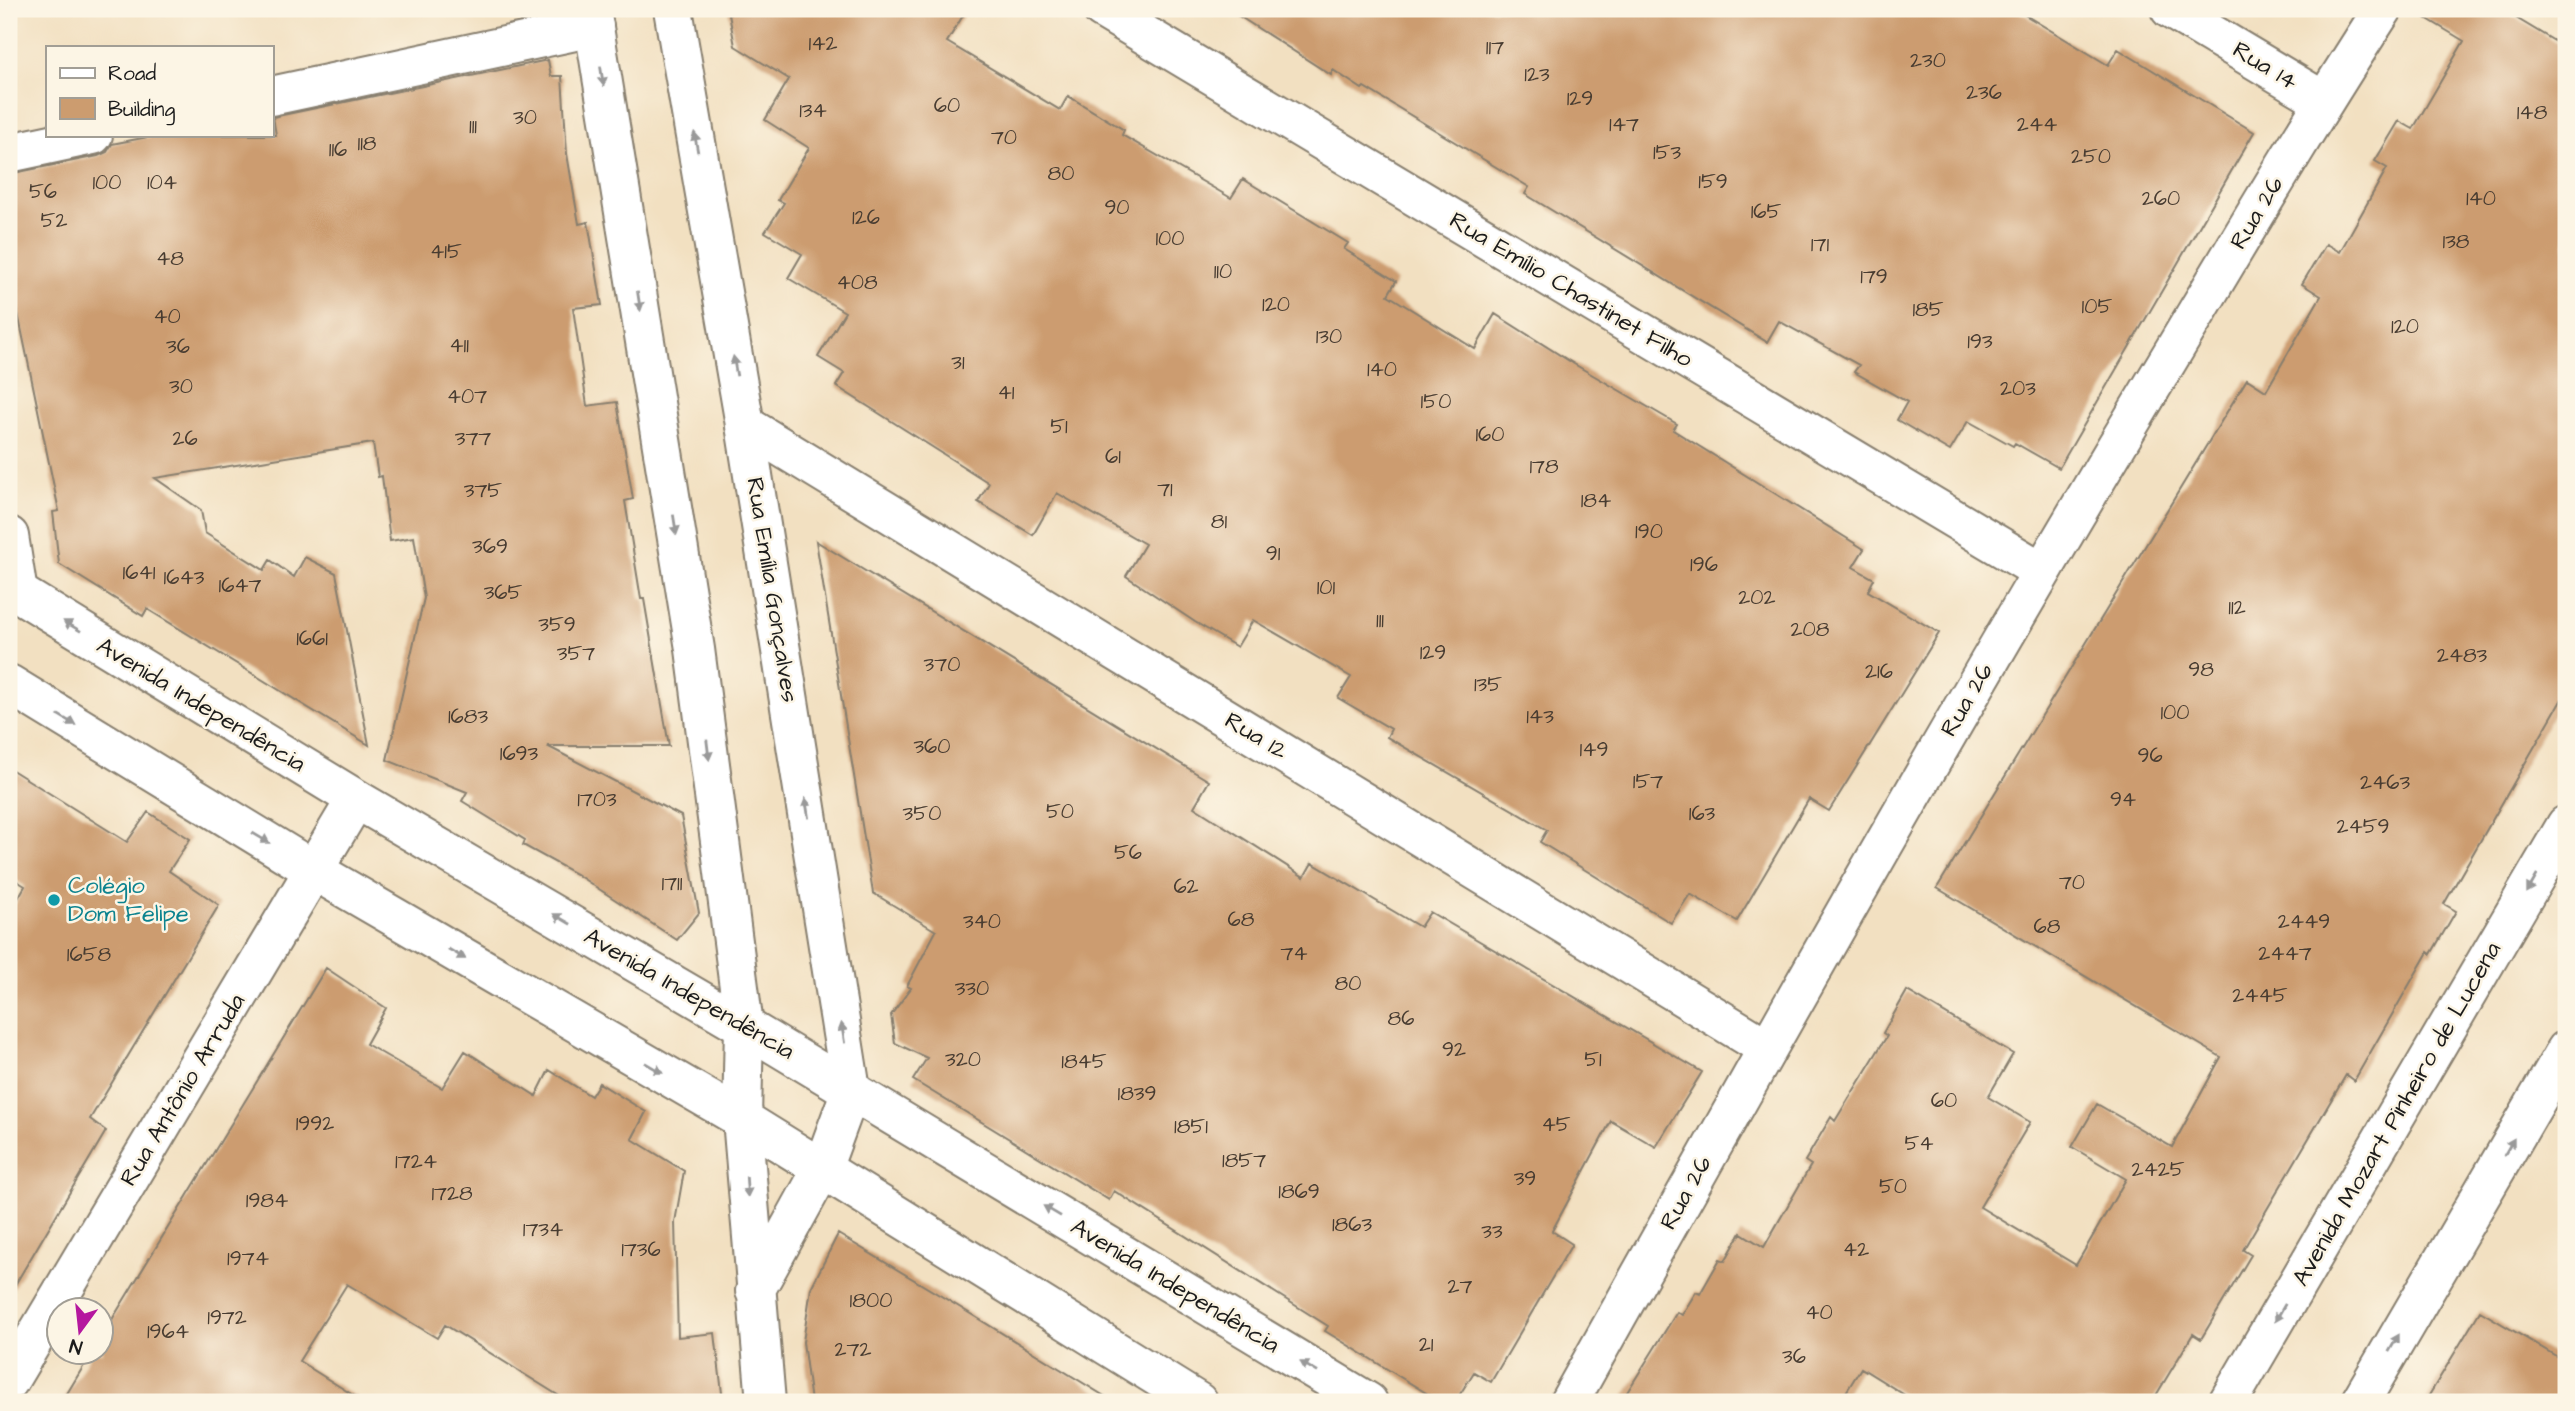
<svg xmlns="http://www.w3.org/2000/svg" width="2575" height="1411" viewBox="0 0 2575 1411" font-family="'Architects Daughter',sans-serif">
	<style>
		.building { fill: #cc9c6f }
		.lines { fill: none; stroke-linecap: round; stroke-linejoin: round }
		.minor-casing { stroke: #877e6e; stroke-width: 42 }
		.tertiary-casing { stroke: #877e6e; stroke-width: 42 }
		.secondary-casing { stroke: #877e6e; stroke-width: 42 }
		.minor { stroke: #fff; stroke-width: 38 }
		.tertiary { stroke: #fff; stroke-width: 38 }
		.secondary { stroke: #fff; stroke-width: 38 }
		.oneway { fill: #999 }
		.culture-dot { fill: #0f9aa8; stroke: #fcf5e5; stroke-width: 2.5 }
		.labels { text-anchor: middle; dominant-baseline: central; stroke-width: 5; stroke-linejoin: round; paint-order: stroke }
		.number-label { font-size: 21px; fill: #483c31 }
		.street-label { font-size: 24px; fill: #1c1c1c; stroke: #fcf5e5 }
		.culture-label { font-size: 24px; fill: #0d838f; stroke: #fcf5e5; text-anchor: start }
	</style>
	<rect width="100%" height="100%" fill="#fcf5e5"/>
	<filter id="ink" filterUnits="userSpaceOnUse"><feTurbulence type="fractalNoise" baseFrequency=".0143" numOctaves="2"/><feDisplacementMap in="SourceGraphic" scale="14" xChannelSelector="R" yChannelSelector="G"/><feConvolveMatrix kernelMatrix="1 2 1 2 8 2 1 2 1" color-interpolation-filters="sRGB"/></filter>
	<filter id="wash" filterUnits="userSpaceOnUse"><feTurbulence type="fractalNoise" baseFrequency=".00686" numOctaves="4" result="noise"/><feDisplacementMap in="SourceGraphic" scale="28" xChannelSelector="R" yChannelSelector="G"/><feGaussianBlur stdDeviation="1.57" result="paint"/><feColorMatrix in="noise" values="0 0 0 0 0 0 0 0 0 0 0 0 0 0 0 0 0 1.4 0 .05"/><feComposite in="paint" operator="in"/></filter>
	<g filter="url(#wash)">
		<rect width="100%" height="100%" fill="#f2e0c1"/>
		<g id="blocks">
			<!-- building -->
			<path class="building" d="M728,9H967L947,42L1060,110L1068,96L1124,130L1122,135L1231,198L1243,179L1348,243L1344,249L1396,281L1388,295L1475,349L1495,314L1574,364L1677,424L1673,430L1864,549L1853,567L1874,579L1868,591L1939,633L1829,811L1809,799L1737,921L1690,894L1671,923L1540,842L1547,830L1387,737L1391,729L1338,698L1351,677L1253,620L1237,647L1195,622L1126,576L1145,544L1057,493L1033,535L978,502L989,483L836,386L844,373L818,357L845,312L788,278L802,254L765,232L784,203L778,200L809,148L765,120L789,79L735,46Z
				M1228,9H2015L2108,65L2118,49L2254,132L2059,468L2015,443L2013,446L1968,421L1950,451L1897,420L1907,402L1854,372L1859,365L1779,321L1767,342L1525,194L1529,187L1364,87L1362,89L1333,70L1331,75Z
				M2411,9H2501L2566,48V692L2444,904L2456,911L2431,954L2428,952L2354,1081L2346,1075L2243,1250L2251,1255L2201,1339L2193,1334L2152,1402H1916L1861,1368L1840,1402H1621L1677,1312L1682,1315L1696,1292L1700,1294L1720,1259L1725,1261L1741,1233L1764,1247L1811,1165L1805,1161L1831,1117L1835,1121L1887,1036L1883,1033L1907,991L2013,1054L1988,1097L2030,1122L1980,1207L2076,1265L2126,1179L2072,1147L2097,1104L2172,1147L2221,1057L1937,888L2247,379L2266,391L2321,296L2302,284L2326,244L2340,252L2387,168L2375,161L2399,121L2413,129L2464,41Z
				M548,60L551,76H562L567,154L579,224L588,222L602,305L573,308L587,406L617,402L633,499L625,501L641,599H644L669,746H547L681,816L699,913L677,940L576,874L523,845L525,840L462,801L467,792L387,760L424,598L414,537L390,541L382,476L378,477L373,443L155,478L201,510L205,533L264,570L270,560L294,577L305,557L336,573L369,745L147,609L143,616L59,564L53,512L59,511L9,270V174L98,156L107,152L112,144L158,135H276L273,117Z
				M816,541L1209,781L1194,807L1304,877L1312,863L1420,927L1430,912L1702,1072L1656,1147L1611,1121L1552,1231L1572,1244L1491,1382L1474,1372L1455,1402H1441L1325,1331L1328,1326L1114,1191L1109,1200L913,1080L927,1058L895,1043L891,1015L911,988L907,986L936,931L873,893Z
				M9,768L127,842L148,812L190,839L169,871L219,905L90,1119L106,1131L9,1295V914L25,886L9,876Z
				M326,968L386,1008L366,1044L442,1088L465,1051L536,1096L549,1070L591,1096L599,1083L646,1112L632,1139L684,1171L675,1222L678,1337L715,1333L723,1402H569L445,1325L437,1338L347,1284L299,1361L364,1402H62L92,1352H102V1336Z
				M838,1234L956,1305L1114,1402H811L803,1342L811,1288Z
				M2480,1311L2566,1362V1402H2425Z"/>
		</g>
	</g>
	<g filter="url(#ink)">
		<use href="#blocks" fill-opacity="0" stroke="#877e6e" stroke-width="2"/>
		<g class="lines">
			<!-- minor casing -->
			<g class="minor-casing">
				<path id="minor" d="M1102,9L2041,571
					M2170,9L2324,101
					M271,96L594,27
					M9,153L93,135
					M745,425L1767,1048
					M9,536L18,593
					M742,1119L766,1402
					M755,1291L822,1169
					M9,1381L356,799
					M1569,1402C1762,1057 1955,714 2159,375C2233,252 2305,129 2383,9"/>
			</g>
			<!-- tertiary casing -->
			<g class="tertiary-casing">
				<path id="tertiary" d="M591,9L695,649L744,1026L742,1119
					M673,9L745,425L851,1090L822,1169"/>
			</g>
			<!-- secondary casing -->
			<g class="secondary-casing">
				<path id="secondary" d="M9,587L356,799L744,1026L1368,1402
					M9,684L315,871L742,1119L1198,1402
					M2228,1402L2566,825
					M2360,1402L2566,1050"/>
			</g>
			<!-- minor -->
			<use href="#minor" class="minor"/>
			<!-- tertiary -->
			<use href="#tertiary" class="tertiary"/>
			<!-- secondary -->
			<use href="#secondary" class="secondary"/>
		</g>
		<!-- one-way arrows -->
		<defs><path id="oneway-solid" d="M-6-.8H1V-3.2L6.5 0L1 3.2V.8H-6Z" transform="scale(1.75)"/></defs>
		<g class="oneway">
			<use href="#oneway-solid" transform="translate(602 76) rotate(81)"/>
			<use href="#oneway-solid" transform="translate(696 142) rotate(-100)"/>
			<use href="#oneway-solid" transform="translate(639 301) rotate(81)"/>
			<use href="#oneway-solid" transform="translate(735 366) rotate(-100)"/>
			<use href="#oneway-solid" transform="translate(675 525) rotate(81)"/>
			<use href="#oneway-solid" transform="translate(72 626) rotate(-149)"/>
			<use href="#oneway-solid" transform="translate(67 720) rotate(31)"/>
			<use href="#oneway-solid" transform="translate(708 750) rotate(83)"/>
			<use href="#oneway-solid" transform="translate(807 808) rotate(-99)"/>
			<use href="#oneway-solid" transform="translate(261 838) rotate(31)"/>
			<use href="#oneway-solid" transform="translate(2532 884) rotate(120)"/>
			<use href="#oneway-solid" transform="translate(562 919) rotate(-150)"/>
			<use href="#oneway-solid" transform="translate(457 954) rotate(30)"/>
			<use href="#oneway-solid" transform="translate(843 1033) rotate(-99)"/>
			<use href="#oneway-solid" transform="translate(654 1068) rotate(30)"/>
			<use href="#oneway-solid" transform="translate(2509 1147) rotate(-60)"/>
			<use href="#oneway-solid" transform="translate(747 1187) rotate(86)"/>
			<use href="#oneway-solid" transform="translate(1052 1211) rotate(-149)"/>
			<use href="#oneway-solid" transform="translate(2280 1313) rotate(120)"/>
			<use href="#oneway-solid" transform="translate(2394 1343) rotate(-60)"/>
			<use href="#oneway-solid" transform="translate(1309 1367) rotate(-149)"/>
		</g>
	</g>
	<!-- markers -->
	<circle class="culture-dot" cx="54" cy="900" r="7"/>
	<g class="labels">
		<!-- number labels -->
		<g class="number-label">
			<text x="823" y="43">142</text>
			<text x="1495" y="47">117</text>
			<text x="1928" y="60">230</text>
			<text x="1537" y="74">123</text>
			<text x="1984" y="92">236</text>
			<text x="1580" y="98">129</text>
			<text x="947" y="105">60</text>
			<text x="813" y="110">134</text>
			<text x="2532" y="112">148</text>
			<text x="525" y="117">30</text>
			<text x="1624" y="124">147</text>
			<text x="2037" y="124">244</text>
			<text x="473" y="126">111</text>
			<text x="1004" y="137">70</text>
			<text x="367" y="143">118</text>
			<text x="338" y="149">116</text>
			<text x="1667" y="152">153</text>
			<text x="2091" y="156">250</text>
			<text x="1061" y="173">80</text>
			<text x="1713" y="181">159</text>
			<text x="107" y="182">100</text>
			<text x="162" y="182">104</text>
			<text x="43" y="191">56</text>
			<text x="2161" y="198">260</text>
			<text x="2481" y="198">140</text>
			<text x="1117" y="207">90</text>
			<text x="1766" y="211">165</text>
			<text x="866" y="217">126</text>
			<text x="54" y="220">52</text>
			<text x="1170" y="238">100</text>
			<text x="2456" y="241">138</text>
			<text x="1820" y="244">171</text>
			<text x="446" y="251">415</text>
			<text x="170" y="258">48</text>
			<text x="1223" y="271">110</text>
			<text x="1874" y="276">179</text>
			<text x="857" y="282">408</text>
			<text x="1276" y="304">120</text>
			<text x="2097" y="306">105</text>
			<text x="1928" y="309">185</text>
			<text x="167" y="316">40</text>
			<text x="2405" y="326">120</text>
			<text x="1329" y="336">130</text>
			<text x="1980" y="341">193</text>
			<text x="459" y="345">411</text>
			<text x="178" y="346">36</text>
			<text x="958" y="362">31</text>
			<text x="1382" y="369">140</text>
			<text x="181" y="386">30</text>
			<text x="2018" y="388">203</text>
			<text x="1006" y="392">41</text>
			<text x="467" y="396">407</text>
			<text x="1436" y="401">150</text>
			<text x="1059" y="426">51</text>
			<text x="1490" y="434">160</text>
			<text x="185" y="438">26</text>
			<text x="473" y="438">377</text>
			<text x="1113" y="456">61</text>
			<text x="1544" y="466">178</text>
			<text x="1165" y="489">71</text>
			<text x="483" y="490">375</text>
			<text x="1596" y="500">184</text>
			<text x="1219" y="521">81</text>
			<text x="1649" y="531">190</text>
			<text x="490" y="546">369</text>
			<text x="1273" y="553">91</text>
			<text x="1704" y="564">196</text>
			<text x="139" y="572">1641</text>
			<text x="184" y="577">1643</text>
			<text x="240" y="585">1647</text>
			<text x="1326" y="587">101</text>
			<text x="503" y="592">365</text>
			<text x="1757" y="597">202</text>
			<text x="2237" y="607">112</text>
			<text x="1380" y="620">111</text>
			<text x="557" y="624">359</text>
			<text x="1810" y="629">208</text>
			<text x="312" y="638">1661</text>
			<text x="1433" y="652">129</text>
			<text x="576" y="653">357</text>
			<text x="2462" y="655">2483</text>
			<text x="942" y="664">370</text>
			<text x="2201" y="669">98</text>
			<text x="1879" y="671">216</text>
			<text x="1488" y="684">135</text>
			<text x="2175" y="712">100</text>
			<text x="468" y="716">1683</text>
			<text x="1540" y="716">143</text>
			<text x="932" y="746">360</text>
			<text x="1594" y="749">149</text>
			<text x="519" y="753">1693</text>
			<text x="2150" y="755">96</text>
			<text x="1648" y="781">157</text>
			<text x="2385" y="782">2463</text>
			<text x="597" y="799">1703</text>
			<text x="2123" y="799">94</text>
			<text x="1060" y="811">50</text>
			<text x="922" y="813">350</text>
			<text x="1702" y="813">163</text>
			<text x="2363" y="826">2459</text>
			<text x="1128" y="852">56</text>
			<text x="2072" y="882">70</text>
			<text x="672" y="883">1711</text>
			<text x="1186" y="886">62</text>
			<text x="1241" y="919">68</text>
			<text x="982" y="921">340</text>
			<text x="2304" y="921">2449</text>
			<text x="2047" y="926">68</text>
			<text x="1294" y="953">74</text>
			<text x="2285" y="953">2447</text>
			<text x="89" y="954">1658</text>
			<text x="1348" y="983">80</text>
			<text x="972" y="988">330</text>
			<text x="2260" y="995">2445</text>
			<text x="1401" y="1018">86</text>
			<text x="1454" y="1049">92</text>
			<text x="963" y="1059">320</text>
			<text x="1593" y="1059">51</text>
			<text x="1084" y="1061">1845</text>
			<text x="1137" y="1093">1839</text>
			<text x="1944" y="1100">60</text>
			<text x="315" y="1123">1992</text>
			<text x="1556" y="1124">45</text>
			<text x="1191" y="1126">1851</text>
			<text x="1919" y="1143">54</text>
			<text x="1244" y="1160">1857</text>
			<text x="416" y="1161">1724</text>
			<text x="2158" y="1169">2425</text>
			<text x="1525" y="1178">39</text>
			<text x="1893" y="1186">50</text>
			<text x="1299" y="1191">1869</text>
			<text x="452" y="1193">1728</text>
			<text x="267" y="1200">1984</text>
			<text x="1352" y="1224">1863</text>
			<text x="543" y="1229">1734</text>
			<text x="1492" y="1231">33</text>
			<text x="641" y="1249">1736</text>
			<text x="1856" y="1249">42</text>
			<text x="248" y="1258">1974</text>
			<text x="1460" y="1286">27</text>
			<text x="871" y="1300">1800</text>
			<text x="1819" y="1312">40</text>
			<text x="227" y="1317">1972</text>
			<text x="168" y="1331">1964</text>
			<text x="1426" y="1344">21</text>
			<text x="853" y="1349">272</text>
			<text x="1794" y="1356">36</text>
		</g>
		<!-- street labels -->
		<g class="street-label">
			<text transform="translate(2265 66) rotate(31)">Rua 14</text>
			<text transform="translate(2257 213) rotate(-59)">Rua 26</text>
			<text transform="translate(1571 290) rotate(31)">Rua Emílio Chastinet Filho</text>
			<text transform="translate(772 590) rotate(81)">Rua Emília Gonçalves</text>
			<text transform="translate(1967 700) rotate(-60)">Rua 26</text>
			<text transform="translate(201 705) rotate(31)">Avenida Independência</text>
			<text transform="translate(1256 736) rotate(31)">Rua 12</text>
			<text transform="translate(689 994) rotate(30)">Avenida Independência</text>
			<text transform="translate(183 1090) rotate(-59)">Rua Antônio Arruda</text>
			<text transform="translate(2397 1114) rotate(-60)">Avenida Mozart Pinheiro de Lucena</text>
			<text transform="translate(1686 1193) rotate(-61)">Rua 26</text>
			<text transform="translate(1175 1286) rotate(31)">Avenida Independência</text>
		</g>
		<!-- culture labels -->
		<g class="culture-label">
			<text x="68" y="886">Colégio<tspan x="68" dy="28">Dom Felipe</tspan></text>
		</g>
	</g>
	<!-- margin -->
	<rect width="2575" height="1411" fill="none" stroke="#fcf5e5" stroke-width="35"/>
	<!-- legend -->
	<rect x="46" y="46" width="228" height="91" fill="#fcf5e5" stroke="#a29e95" stroke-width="2"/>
	<rect x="60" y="68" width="35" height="10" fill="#ffffff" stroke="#a29e95" stroke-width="2"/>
	<text x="108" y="80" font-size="21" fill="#1c1c1c">Road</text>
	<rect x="60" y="98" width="35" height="21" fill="#cc9c6f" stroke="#a29e95" stroke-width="2"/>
	<text x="108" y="116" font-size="21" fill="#1c1c1c">Building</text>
	<!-- north arrow -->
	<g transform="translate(80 1331) rotate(195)"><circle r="33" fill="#fcf5e5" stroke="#a29e95" stroke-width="2"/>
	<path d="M0-5L12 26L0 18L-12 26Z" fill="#b5179e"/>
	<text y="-10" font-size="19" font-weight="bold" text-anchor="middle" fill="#1c1c1c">N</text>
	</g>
</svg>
